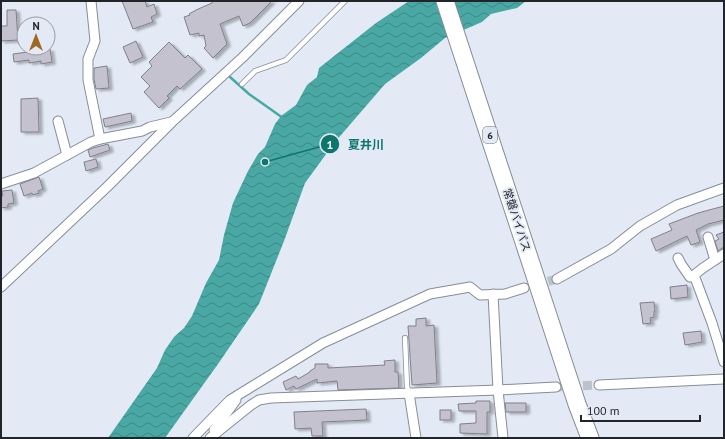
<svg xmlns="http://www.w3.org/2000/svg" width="725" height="439" font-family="'PT Sans','Noto Sans JP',sans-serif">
  <defs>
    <pattern id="water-waves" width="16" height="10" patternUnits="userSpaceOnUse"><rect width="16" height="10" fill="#49a8a3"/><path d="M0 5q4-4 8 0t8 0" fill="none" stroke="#3c8985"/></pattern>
    <filter id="shadow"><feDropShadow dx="3.5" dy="2" stdDeviation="1" flood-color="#0004"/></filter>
  </defs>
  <rect width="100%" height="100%" fill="#e3eaf5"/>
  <polygon fill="url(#water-waves)" points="409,1 526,1 517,8 491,14 482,22 445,38 421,58 385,84 335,142 305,183 284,241 259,304 218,364 165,438 108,438 157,368 165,350 174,337 184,328 192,316 206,283 219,260 224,235 233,203 248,171 258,154 265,147 275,124 281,116 296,105 307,85 317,77 319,68 376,23"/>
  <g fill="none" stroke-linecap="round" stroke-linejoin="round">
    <polyline stroke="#49a8a3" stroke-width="2.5" points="230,77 249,94 283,118"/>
  </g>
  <g fill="#c4c2ce" stroke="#817f8a" filter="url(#shadow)">
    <polygon points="122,1 145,1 147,7 154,4 157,14 151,17 153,22 133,29"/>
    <polygon points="212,1 272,1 250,23 243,26 239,16 220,24 227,44 213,58 204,48 206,46 204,35 199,36 199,33 190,35 184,17 190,15 189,14 196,10 212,3"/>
    <polygon points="7,10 16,10 18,40 1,41 1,26 7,26"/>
    <polygon points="136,41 143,57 130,63 123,47"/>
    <polygon points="169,42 185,58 188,55 202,69 180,89 177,86 167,96 169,98 159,108 144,92 150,86 141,77 152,66 149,62"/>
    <polygon points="50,49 52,62 41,64 41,61 29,63 29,60 14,62 13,54"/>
    <polygon points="107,66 109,88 96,89 94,79 94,68"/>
    <polygon points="38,98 39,132 21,132 21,99"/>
    <polygon points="131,113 132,121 105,127 103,119"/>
    <polygon points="108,144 110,150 90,157 88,150 93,148"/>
    <polygon points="96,159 98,167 86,171 84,162"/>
    <polygon points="39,177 43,189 38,191 39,193 33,195 32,193 24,196 20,184"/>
    <polygon points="12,190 14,203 8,204 8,207 1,208 1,196 3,196 2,191"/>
    <polygon points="724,206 724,220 708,224 696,230 700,242 691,245 687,236 656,251 651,239 672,230 669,224 698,213"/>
    <polygon points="724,232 724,248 722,248 718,251 715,241 719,239 716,235"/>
    <polygon points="687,285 688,297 671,299 670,287"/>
    <polygon points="654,302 655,311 654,311 654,317 650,318 651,323 643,324 640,303"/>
    <polygon points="426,318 426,326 434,325 437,383 412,385 408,326 416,326 416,319"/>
    <polygon points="701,331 702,342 685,345 683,333"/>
    <polygon points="395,360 395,372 398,372 399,388 338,390 337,381 317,383 317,379 296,389 294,386 286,390 283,382 296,376 298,379 310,372 310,371 315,368 315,364 328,364 328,368 385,365 384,361"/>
    <polygon points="476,401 490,401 490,412 487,412 487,434 460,433 460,424 476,423 476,411 459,411 458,404 476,403"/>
    <polygon points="505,403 526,403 526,412 506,412"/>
    <polygon points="366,409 367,420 322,422 323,436 312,436 311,428 295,429 294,412"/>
    <rect x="440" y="410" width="11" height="10"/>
  </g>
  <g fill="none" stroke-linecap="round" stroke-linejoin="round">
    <g stroke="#bcc2cc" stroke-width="9" stroke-dasharray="9 4.5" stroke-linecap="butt">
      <polyline points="535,285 557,279"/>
      <polyline points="556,387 599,385"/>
    </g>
    <g stroke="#868d96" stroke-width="6">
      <g id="lane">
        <polyline points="242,84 255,71 286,60 345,1"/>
        <polyline points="405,338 407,386 409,393"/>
      </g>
    </g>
    <g stroke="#868d96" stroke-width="11">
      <g id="street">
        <polyline points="91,1 95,41 88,59 88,80 100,139"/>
        <polyline points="58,121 67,155"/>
        <polyline points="1,184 34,173 91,142 100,139 142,131 150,127 171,122"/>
        <polyline points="708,237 715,260"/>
        <polyline points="724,254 703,268 694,275 712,323 724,362"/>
        <polyline points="678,258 681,264 690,277"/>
        <polyline points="557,279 611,249 640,226 677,205 724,188"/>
        <polyline points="1,287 107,187 172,122 243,57 299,1"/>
        <polyline points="493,294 498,390 503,438"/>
        <polyline points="599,385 724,379"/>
        <polyline points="409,393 416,438"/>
        <polyline points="214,430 236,400"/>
        <polyline points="193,438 230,400 323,343 430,294 470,287 480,295 505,294 524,288"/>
        <polyline points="210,438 251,405 259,400 271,398 498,390 556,387"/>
      </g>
    </g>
    <g stroke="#868d96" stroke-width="19">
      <polyline id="highway" points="445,1 577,404 590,438"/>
    </g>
    <use href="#lane" stroke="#fff" stroke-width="4.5"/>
    <use href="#street" stroke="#fff" stroke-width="9"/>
    <use href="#highway" stroke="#fff" stroke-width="17"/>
  </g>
  <g text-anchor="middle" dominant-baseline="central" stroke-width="4" stroke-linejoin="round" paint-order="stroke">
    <rect fill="#e3eaf5" stroke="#5b5f66" stroke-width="1" x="483" y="127" width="14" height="16" rx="3"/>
    <g font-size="10" font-weight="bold" fill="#212428">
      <text x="490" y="135">6</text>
    </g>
    <g font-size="11" fill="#212428" stroke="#e3eaf5">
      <text transform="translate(517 220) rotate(72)">常磐バイパス</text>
    </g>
  </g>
  <path fill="none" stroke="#0f766e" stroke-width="1.5" d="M265 162L330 144"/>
  <g fill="#0f766e" stroke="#e3eaf5" stroke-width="1.5">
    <circle cx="265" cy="162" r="4"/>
    <circle cx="330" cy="144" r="10"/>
  </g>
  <g font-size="12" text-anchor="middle" font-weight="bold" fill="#fff">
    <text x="330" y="149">1</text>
  </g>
  <g font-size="12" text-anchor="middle" font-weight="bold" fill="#0f766e" stroke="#e3eaf5" stroke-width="4" stroke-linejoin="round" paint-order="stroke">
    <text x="366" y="149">夏井川</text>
  </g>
  <rect width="725" height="439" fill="none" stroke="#212428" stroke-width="4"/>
  <g transform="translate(36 36)"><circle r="19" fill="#e3eaf5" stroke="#959ba3"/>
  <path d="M0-3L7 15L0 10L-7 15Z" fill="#9e6a21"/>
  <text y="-6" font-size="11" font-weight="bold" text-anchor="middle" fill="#212428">N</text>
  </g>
  <path d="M581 415v6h119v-6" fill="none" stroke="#212428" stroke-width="2"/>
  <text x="587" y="415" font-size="12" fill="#212428" stroke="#e3eaf5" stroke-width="3" paint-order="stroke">100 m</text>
</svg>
